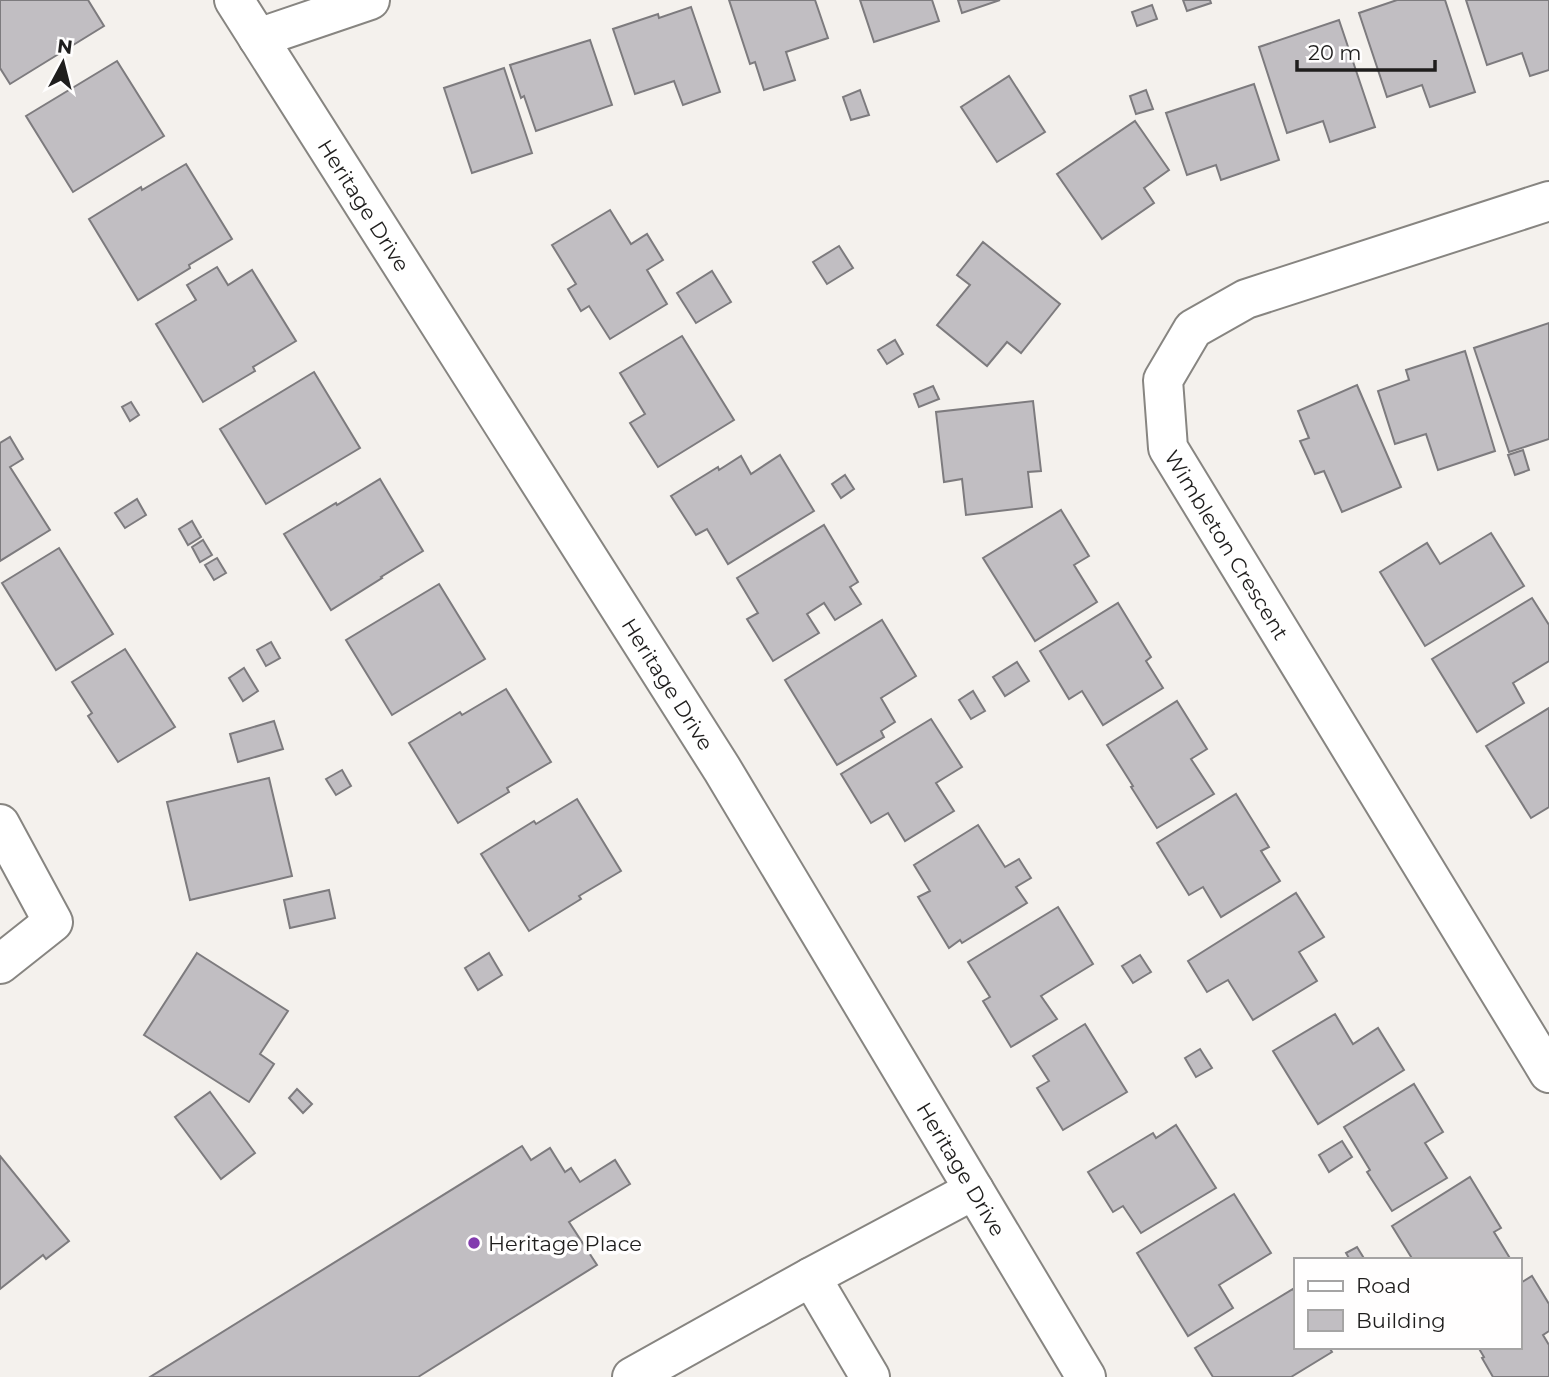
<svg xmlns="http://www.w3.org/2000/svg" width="1549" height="1377" font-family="Montserrat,sans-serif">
  <rect width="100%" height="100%" fill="#f4f1ed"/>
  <g fill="#c1bec2" stroke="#7d7b7e" stroke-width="2">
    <polygon points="0,0 88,0 104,26 10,84 0,68"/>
    <polygon points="729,0 815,0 828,38 786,52 795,80 764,90 755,62 750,64"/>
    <polygon points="860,0 932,0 939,21 874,42"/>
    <polygon points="958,0 1000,0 962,13"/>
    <polygon points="1183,0 1210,0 1211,3 1187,11"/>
    <polygon points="1397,0 1445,0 1475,92 1430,107 1422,85 1387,97 1359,13"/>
    <polygon points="1466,0 1549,0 1549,70 1530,76 1522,53 1487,65"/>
    <polygon points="1152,5 1157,19 1137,26 1132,12"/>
    <polygon points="691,7 720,92 683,105 674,81 635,94 613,29 658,14 659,18"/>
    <polygon points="1339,20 1375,127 1330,142 1323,121 1287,133 1259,47"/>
    <polygon points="590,40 612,105 536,131 524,96 521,98 510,65"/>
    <polygon points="117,61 164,136 73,192 26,116"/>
    <polygon points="504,68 532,153 472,173 444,88"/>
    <polygon points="1009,76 1045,132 997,162 961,107"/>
    <polygon points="1254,84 1279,160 1221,180 1216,165 1187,175 1166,113"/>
    <polygon points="860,90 869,115 851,120 843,97"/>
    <polygon points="1146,90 1153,109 1136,114 1130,96"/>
    <polygon points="1135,121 1169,170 1144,188 1154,203 1102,239 1057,174"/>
    <polygon points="186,164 232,239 189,265 190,268 138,300 89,219 141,187 142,190"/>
    <polygon points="610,210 631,244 647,234 663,260 647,270 667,304 610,339 589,306 581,311 568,289 576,284 552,245"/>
    <polygon points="983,242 1060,304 1021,353 1007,342 987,366 937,325 970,285 957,275"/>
    <polygon points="839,246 853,268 827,284 813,262"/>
    <polygon points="217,267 228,285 252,270 296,341 253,367 255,371 203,402 156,324 196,300 187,285"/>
    <polygon points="712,271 731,302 696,323 677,293"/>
    <polygon points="1549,323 1549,439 1509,452 1474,348"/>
    <polygon points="682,336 734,420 658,467 630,423 645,414 620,373"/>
    <polygon points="895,340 903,354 887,364 878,350"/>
    <polygon points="1465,351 1495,451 1438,470 1426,434 1395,444 1378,391 1409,380 1406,370"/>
    <polygon points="314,372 360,448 266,504 220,429"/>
    <polygon points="1357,385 1401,487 1342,512 1324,471 1315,474 1300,441 1309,438 1298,411"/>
    <polygon points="933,386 939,399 919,407 914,394"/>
    <polygon points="1033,401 1041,471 1028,472 1032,507 966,515 962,479 944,482 936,412"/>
    <polygon points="131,402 139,415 130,421 122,407"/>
    <polygon points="10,437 23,459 10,467 50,530 0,561 0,443"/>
    <polygon points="1523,450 1529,470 1515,475 1508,455"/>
    <polygon points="780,455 814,511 728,564 707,529 696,535 671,496 718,467 719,470 741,456 751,474"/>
    <polygon points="845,475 854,489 841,498 832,484"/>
    <polygon points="380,479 423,551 381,577 382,578 331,610 284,534 336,503 337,505"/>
    <polygon points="137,499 146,515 125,528 115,513"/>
    <polygon points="1061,510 1089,556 1074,565 1097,602 1035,641 983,558"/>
    <polygon points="192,521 201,537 188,545 179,529"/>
    <polygon points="824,525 858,582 850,587 861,604 835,620 824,603 807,614 819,633 773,661 747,619 758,613 737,578"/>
    <polygon points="1491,533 1524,586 1425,646 1380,572 1427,543 1440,564"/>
    <polygon points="203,540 212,555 200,562 192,547"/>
    <polygon points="59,548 113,634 56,670 2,583"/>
    <polygon points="217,558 226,573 214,580 205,565"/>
    <polygon points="439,584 485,659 392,715 346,640"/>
    <polygon points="1532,598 1549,625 1549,661 1513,683 1524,703 1477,732 1432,659"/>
    <polygon points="1118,603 1151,657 1146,661 1163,688 1103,725 1082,691 1069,699 1040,651"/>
    <polygon points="882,620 916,676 881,698 895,722 881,731 884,737 837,765 785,680"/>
    <polygon points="271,642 280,658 266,666 257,650"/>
    <polygon points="125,649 175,727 118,762 88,716 92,713 72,682"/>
    <polygon points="1017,662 1029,681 1005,696 993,677"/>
    <polygon points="244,668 258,691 243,701 229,678"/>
    <polygon points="506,689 551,762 507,788 509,792 458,823 409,743 460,712 462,715"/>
    <polygon points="973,691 985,711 971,719 959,700"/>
    <polygon points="1177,701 1207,749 1191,759 1214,794 1157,828 1131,787 1133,786 1107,745"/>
    <polygon points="1549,708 1549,807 1531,818 1486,746"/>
    <polygon points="931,719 962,767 936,783 954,811 905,841 888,813 871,823 841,774"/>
    <polygon points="274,721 283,749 238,762 230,734"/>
    <polygon points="342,770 351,786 336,795 326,779"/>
    <polygon points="269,778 292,876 190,900 167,802"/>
    <polygon points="1236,794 1269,847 1261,851 1280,881 1221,917 1203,887 1189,895 1157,843"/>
    <polygon points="577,799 621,871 579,896 581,899 529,931 481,854 534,821 536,824"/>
    <polygon points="978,825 1005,867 1019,859 1031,878 1016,887 1027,903 962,943 960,940 949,948 918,897 930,891 914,865"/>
    <polygon points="329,890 335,918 290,928 284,900"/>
    <polygon points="1296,893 1324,937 1299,952 1317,981 1253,1020 1228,980 1207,992 1188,961"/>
    <polygon points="1058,907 1093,964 1041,996 1057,1019 1011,1047 983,1001 990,997 968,962"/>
    <polygon points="197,953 288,1011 260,1054 274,1064 249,1102 144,1035"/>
    <polygon points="489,953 502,975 478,990 465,968"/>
    <polygon points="1140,955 1151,972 1133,983 1122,966"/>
    <polygon points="1335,1014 1353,1044 1378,1028 1404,1070 1318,1124 1273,1051"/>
    <polygon points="1085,1024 1127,1092 1063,1130 1037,1088 1049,1081 1033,1056"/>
    <polygon points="1200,1049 1212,1068 1196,1077 1185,1058"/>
    <polygon points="1414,1084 1443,1132 1425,1143 1447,1178 1392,1211 1367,1172 1370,1170 1344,1127"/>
    <polygon points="297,1089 312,1104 303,1113 289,1098"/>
    <polygon points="210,1092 255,1153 221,1179 175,1117"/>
    <polygon points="1176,1125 1216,1188 1141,1233 1123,1206 1113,1212 1088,1172 1153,1133 1156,1138"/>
    <polygon points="1342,1141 1352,1157 1329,1172 1319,1155"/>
    <polygon points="522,1146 531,1160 550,1148 565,1172 571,1168 580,1182 615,1160 630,1184 569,1222 597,1265 418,1377 150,1377"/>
    <polygon points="0,1156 69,1241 46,1259 43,1255 0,1289"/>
    <polygon points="1470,1177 1501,1228 1494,1232 1511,1260 1413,1260 1392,1226"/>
    <polygon points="1234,1194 1271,1253 1219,1285 1233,1308 1188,1336 1137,1253"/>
    <polygon points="1357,1247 1365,1260 1350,1260 1346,1253"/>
    <polygon points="1532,1276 1549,1304 1549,1331 1543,1335 1549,1345 1549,1377 1493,1377 1482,1358 1484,1357 1478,1347 1519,1347 1519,1284"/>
    <polygon points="1293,1289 1295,1293 1295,1347 1329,1347 1332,1352 1291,1377 1213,1377 1195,1348"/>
  </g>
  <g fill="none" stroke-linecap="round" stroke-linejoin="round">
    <g stroke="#878581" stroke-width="42">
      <g id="minor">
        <path id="s1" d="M234 0 722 769 1086 1377"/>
        <polyline points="258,38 370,0"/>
        <path id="s2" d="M1549 201 1246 299 1193 329 1163 380 1168 448 1549 1073"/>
        <polyline points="0,824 53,922 0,964"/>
        <polyline points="811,1277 870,1377"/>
        <polyline points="632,1377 811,1277 974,1190"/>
      </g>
    </g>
    <use href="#minor" stroke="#fff" stroke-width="38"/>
  </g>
  <circle fill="#823bae" stroke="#fffefe" stroke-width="2.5" cx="474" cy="1243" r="7"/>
  <g text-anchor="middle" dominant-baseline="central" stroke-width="7" stroke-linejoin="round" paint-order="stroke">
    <g font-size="21" fill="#1f1e1d" stroke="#fffefe">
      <text stroke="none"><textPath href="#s1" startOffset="243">Heritage Drive</textPath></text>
      <text stroke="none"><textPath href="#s2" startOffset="620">Wimbleton Crescent</textPath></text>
      <text stroke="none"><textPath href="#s1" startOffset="810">Heritage Drive</textPath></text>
      <text stroke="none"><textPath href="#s1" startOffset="1377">Heritage Drive</textPath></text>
    </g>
    <g font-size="21" fill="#1f1e1d" stroke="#fffefe" text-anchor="start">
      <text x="488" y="1243">Heritage Place</text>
    </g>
  </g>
  <rect x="1294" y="1258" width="228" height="91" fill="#fffefe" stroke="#a5a4a4" stroke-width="2"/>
  <rect x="1308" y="1281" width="35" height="10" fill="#ffffff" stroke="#a5a4a4" stroke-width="2"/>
  <text x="1356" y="1293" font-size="21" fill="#1f1e1d">Road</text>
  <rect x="1308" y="1310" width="35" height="21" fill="#c1bec2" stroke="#a5a4a4" stroke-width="2"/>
  <text x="1356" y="1328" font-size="21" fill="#1f1e1d">Building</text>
  <g transform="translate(63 63) rotate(7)" stroke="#fffefe" stroke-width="5" paint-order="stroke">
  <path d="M0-5L12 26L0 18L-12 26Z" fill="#1f1e1d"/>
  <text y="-10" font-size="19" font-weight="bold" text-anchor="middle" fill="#1f1e1d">N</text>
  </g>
  <path d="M1297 60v10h138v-10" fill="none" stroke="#1f1e1d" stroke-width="3.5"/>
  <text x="1308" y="60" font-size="21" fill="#1f1e1d" stroke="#fffefe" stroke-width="5" paint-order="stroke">20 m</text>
</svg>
